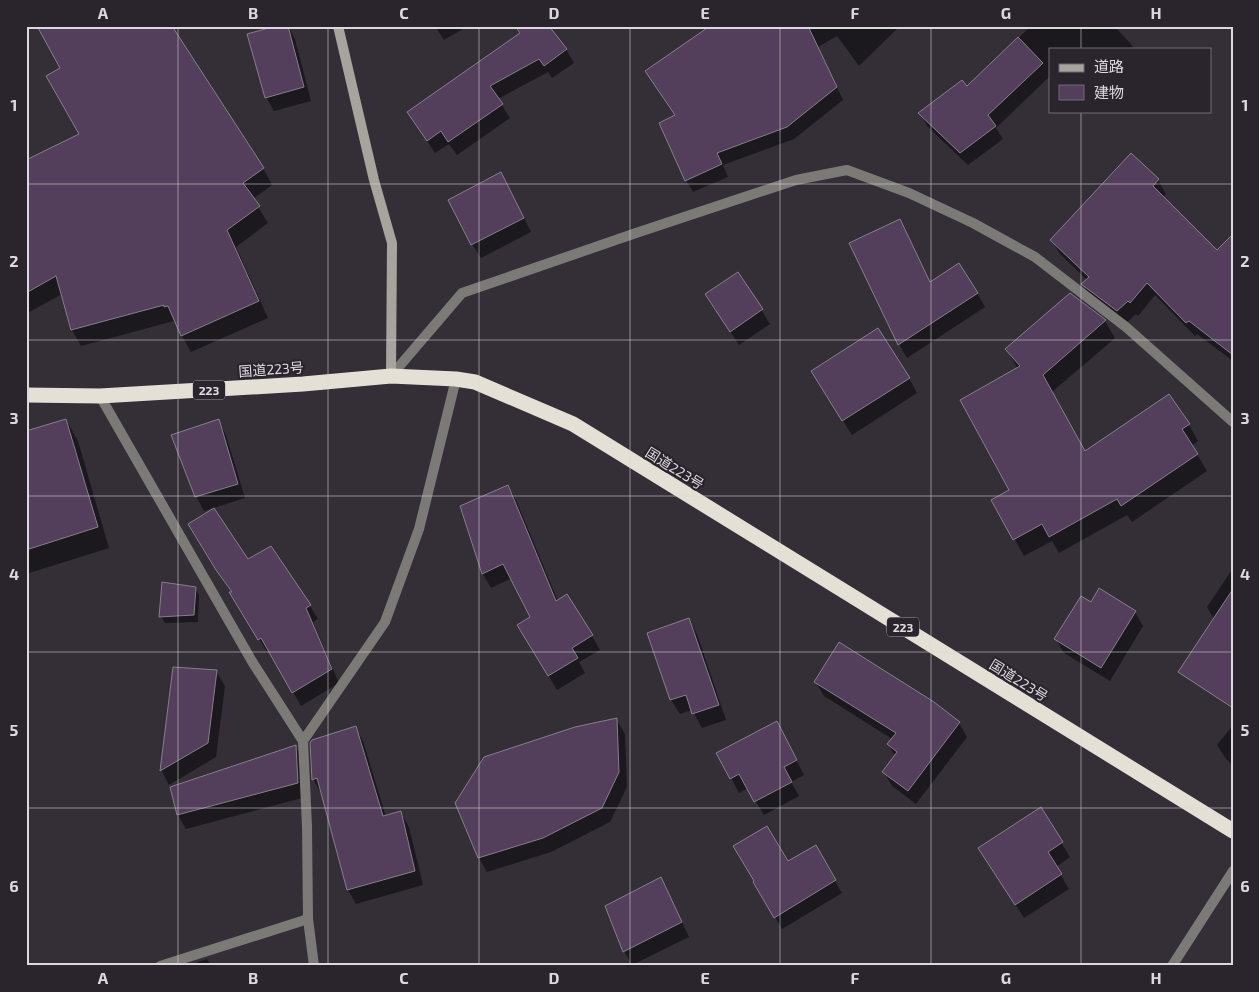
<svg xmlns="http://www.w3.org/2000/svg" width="1259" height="992" font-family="'Exo 2','Noto Sans JP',sans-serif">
  <rect width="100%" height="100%" fill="#342f37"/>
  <g fill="#0007">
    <polygon points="288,26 295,39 311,101 274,111 266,97"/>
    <polygon points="435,26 468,26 444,40"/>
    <polygon points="515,26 548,26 566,49 574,63 552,78 548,72 498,99 510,118 457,155 449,144 435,153 409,113 520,34"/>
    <polygon points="706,26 900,26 859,66 837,36 818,47 843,100 794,139 723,165 728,177 693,192 686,180 676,116 708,29"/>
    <polygon points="1031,26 1114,26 1130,43 1134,49 1050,49 1050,76 996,128 1003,139 968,165 927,126 920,113 967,88"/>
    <polygon points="1131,155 1158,180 1166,194 1162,198 1217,252 1233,256 1233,361 1197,334 1195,336 1155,295 1138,316 1136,314 1125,324 1090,297 1083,284 1087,280 1060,254 1052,241"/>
    <polygon points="263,168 272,185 253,199 268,223 236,247 268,318 191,352 182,336 176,322 175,323 174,321 81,346 72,330 62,294 26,314 26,228"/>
    <polygon points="509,188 531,232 481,258 472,244"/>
    <polygon points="899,220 907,234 931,283 977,293 985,307 907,358 899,344"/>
    <polygon points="738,273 770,324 739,345 715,309"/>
    <polygon points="1070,295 1105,321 1115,338 1052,392 1085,452 1169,396 1189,425 1198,441 1192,446 1207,471 1132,522 1127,515 1059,553 1052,541 1024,556 993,501 1011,490 1018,369 1007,350"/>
    <polygon points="909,378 917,393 852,435 821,386"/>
    <polygon points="66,420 78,441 109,548 26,574 26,432"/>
    <polygon points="218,420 226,435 245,498 204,511 196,496"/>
    <polygon points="508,486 516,500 558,601 592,636 600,650 579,662 585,673 557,690 527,639 531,617 512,578 491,588 483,574"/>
    <polygon points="190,525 247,560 270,548 310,606 318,619 313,622 339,683 301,706 269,650 267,652 232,594 233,594 225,583"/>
    <polygon points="1233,568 1233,633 1215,621 1207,607"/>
    <polygon points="195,588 199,595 198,622 165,623 161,616"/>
    <polygon points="1135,612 1143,626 1110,681 1064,653 1056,639"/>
    <polygon points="689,620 697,634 726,720 702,728 692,710 680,714 671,700 649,634"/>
    <polygon points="175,668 216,671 225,686 216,757 169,785 162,771"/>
    <polygon points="816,682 959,723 967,737 916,804 892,786 884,772 895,756 888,744 892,739 824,696"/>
    <polygon points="617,720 625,734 627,787 610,822 551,852 487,872 479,858"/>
    <polygon points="1233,725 1233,765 1226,759 1217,745"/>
    <polygon points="355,727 363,741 386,817 401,813 409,827 423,885 356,904 348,890 322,793 321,793 313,779"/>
    <polygon points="784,737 804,775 791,782 799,796 764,815 748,788 739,793 731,778"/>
    <polygon points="296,747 304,761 306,797 186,829 178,815 171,788"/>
    <polygon points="1041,809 1070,857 1056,867 1069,889 1024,918 988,862"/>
    <polygon points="815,847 842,893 782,929 755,883"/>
    <polygon points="660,878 668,893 689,937 632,965 624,951"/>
    <polygon points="207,959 211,966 188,966"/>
  </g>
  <g fill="#533f5c" stroke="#857f88">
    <polygon points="37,26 172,26 264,168 243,183 260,206 227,230 259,301 181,336 168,306 164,307 164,305 71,330 56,276 26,293 26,160 79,134 46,76 60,68"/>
    <polygon points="276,26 288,26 304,87 265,98 247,34"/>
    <polygon points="515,26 549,26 567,49 544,66 539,59 490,86 503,104 448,142 441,131 427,141 407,112 520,33"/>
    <polygon points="710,26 808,26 837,87 787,127 717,153 722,164 685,181 659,123 675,115 645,71"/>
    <polygon points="1018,37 1043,63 988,115 996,126 960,153 918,113 962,80 967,86"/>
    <polygon points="1131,153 1159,179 1153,186 1217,250 1233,234 1233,355 1189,321 1186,323 1147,283 1130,303 1128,301 1117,311 1081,284 1089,277 1050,240"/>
    <polygon points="501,172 524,218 471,245 448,200"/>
    <polygon points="900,219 930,282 959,263 978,293 898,345 849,243"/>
    <polygon points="738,272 763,309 730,332 705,294"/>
    <polygon points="1070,293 1106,320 1043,375 1085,451 1169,394 1190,424 1182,429 1198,454 1121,506 1117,499 1049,537 1042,524 1013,540 991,500 1009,490 960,400 1020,366 1005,349"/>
    <polygon points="878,328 910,378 842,421 811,371"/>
    <polygon points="66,419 98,527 26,550 26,431"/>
    <polygon points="219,419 238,484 195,497 171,435"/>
    <polygon points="508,485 556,601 567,594 593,635 572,648 578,658 548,676 517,625 530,617 503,564 482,574 460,506"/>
    <polygon points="214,508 248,559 271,546 311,605 306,608 332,669 292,693 261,638 258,640 229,592 232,592 216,570 188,524"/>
    <polygon points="162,582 196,587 194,615 159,617"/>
    <polygon points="1099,588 1136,611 1101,668 1054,639 1081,596 1091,602"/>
    <polygon points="1233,589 1233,708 1178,672"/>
    <polygon points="689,618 719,705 692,714 686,695 670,700 647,633"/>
    <polygon points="839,642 934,702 960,722 908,791 882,772 897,752 887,744 896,733 814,682"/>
    <polygon points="173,667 217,670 208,743 160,771"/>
    <polygon points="617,718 619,772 602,808 543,838 478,858 455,803 484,757 575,727"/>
    <polygon points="777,721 797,760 784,767 792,782 754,802 739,774 730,779 716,753"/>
    <polygon points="356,726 383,816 401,811 415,871 347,890 317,778 312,780 310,743 312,740"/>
    <polygon points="296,745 298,783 177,815 170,787"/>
    <polygon points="1041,807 1063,842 1048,852 1062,874 1015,905 978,848"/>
    <polygon points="767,826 788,861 816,845 836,880 774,918 753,882 754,881 733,846"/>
    <polygon points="661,877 682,922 623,952 605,906"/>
  </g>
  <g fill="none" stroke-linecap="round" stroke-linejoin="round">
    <g stroke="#7c7a76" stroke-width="10">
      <polyline points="391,376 462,293 636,233 796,180 847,170 909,193 973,223 1035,257 1126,327 1233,422"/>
      <polyline points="100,396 253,663 303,741 307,826 308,919 314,966"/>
      <polyline points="303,741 385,622 419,529 456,379"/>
      <polyline points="160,966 308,919"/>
      <polyline points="1172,966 1233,871"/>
    </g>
    <polyline stroke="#a7a39d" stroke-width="10" points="338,26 374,180 392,243 391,376"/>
    <polyline stroke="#e5e0d6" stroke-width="15" points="26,395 100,396 303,384 391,376 456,379 475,382 573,424 1233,831"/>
  </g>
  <path fill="none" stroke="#dcd9dd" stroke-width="1" stroke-opacity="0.55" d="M178 26V966M328 26V966M479 26V966M630 26V966M780 26V966M931 26V966M1081 26V49M1081 111V966M26 184H1233M26 340H1233M26 496H1233M26 652H1233M26 808H1233"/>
  <g text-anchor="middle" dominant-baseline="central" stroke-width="4.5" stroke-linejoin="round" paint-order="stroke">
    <g fill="#2a252d" stroke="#a7a3a8" stroke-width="1">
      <rect x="193" y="380.5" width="32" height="19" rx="4"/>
      <rect x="887" y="617.5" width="32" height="19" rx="4"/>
    </g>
    <g font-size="12" font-weight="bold" fill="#dcd9dd">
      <text x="209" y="390">223</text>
      <text x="903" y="627">223</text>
    </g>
    <g font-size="14" fill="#dcd9dd" stroke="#2a252d">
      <text transform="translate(271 369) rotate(-4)">国道223号</text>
      <text transform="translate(675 468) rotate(32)">国道223号</text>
      <text transform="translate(1019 680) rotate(32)">国道223号</text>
    </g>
  </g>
  <rect width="1259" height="992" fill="none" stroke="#2a252d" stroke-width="55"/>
  <rect x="1049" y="48" width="162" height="65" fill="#2a252d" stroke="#716d73"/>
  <rect x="1059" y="64" width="25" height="8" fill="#a7a39d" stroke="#716d73"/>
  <text x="1094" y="72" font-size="15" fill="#dcd9dd">道路</text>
  <rect x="1059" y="85" width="25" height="15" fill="#533f5c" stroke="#716d73"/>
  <text x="1094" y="98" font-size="15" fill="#dcd9dd">建物</text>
  <rect x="28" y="28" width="1204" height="936" fill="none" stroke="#dcd9dd" stroke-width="2"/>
  <g font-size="16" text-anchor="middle" font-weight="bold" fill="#dcd9dd">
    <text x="103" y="19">A</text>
    <text x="253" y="19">B</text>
    <text x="404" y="19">C</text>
    <text x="554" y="19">D</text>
    <text x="705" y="19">E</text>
    <text x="855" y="19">F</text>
    <text x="1006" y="19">G</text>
    <text x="1156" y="19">H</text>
    <text x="14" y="111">1</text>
    <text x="1245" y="111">1</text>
    <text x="14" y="267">2</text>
    <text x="1245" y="267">2</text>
    <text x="14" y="424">3</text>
    <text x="1245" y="424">3</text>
    <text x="14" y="580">4</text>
    <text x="1245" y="580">4</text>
    <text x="14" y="736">5</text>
    <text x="1245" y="736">5</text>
    <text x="14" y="892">6</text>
    <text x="1245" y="892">6</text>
    <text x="103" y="984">A</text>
    <text x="253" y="984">B</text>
    <text x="404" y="984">C</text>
    <text x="554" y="984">D</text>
    <text x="705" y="984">E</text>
    <text x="855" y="984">F</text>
    <text x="1006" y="984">G</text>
    <text x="1156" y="984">H</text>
  </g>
</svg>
